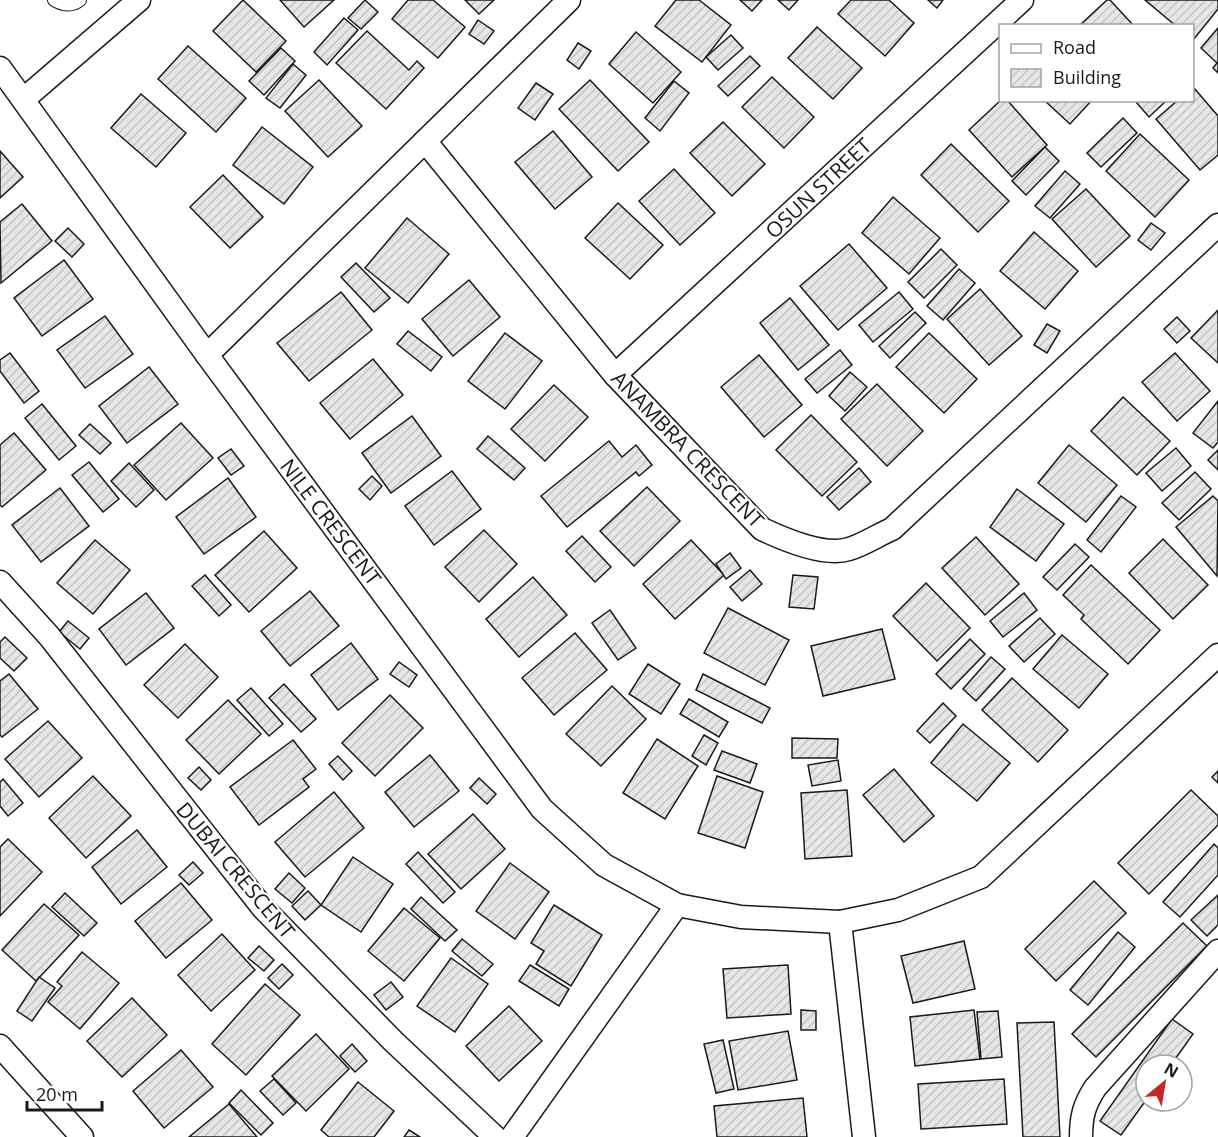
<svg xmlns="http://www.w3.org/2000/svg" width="1218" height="1137" font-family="'Open Sans',sans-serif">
  <defs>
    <pattern id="building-hatch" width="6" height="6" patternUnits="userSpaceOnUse" patternTransform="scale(1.5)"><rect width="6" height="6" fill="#e6e6e6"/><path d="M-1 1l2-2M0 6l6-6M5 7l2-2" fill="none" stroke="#c5c5c5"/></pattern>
  </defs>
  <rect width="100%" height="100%" fill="#fff"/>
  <g fill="url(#building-hatch)" stroke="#1a1a1a" stroke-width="1.5">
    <polygon points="243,0 286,41 256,72 213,31"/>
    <polygon points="280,0 334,0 304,27"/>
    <polygon points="365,0 378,12 361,29 348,18"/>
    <polygon points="408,0 433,0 465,27 438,58 392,19"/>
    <polygon points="465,0 494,0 479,14"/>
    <polygon points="676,0 699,0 731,25 702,62 655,26"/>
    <polygon points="740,0 762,0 752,11"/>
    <polygon points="778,0 798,0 789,10"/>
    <polygon points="851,0 889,0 914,23 885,56 838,14"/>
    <polygon points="928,0 943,0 937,8"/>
    <polygon points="1107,0 1110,0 1134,26 1079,26"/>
    <polygon points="1145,0 1218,0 1218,9 1193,40 1192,26 1176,26"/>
    <polygon points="344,18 358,30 327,65 314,52"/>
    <polygon points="478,20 494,31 484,44 469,34"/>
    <polygon points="817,27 862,68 833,99 788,58"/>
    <polygon points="1218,28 1218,73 1213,68 1217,63 1201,48"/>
    <polygon points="367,31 409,70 417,61 424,68 386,109 336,63"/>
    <polygon points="636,32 681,72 653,103 609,64"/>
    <polygon points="731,35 743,48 718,70 706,57"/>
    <polygon points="578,43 591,51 579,69 567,60"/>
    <polygon points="188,46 246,98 216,132 158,79"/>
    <polygon points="281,48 295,61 264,95 249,81"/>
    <polygon points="750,56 760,66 728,96 718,86"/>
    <polygon points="293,64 306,75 280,108 266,98"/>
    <polygon points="772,77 814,117 784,148 742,107"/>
    <polygon points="319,80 362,126 328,157 285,111"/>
    <polygon points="590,80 649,142 618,171 559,109"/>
    <polygon points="674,81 689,93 660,131 645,118"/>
    <polygon points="536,83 553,94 535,120 518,108"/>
    <polygon points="1194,88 1218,116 1218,155 1200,170 1156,119 1178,100 1192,100"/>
    <polygon points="141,94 186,133 156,167 111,128"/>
    <polygon points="1001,100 1007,100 1047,145 1012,177 969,130"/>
    <polygon points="1044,100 1092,100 1070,124"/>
    <polygon points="1138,100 1167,100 1149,117 1136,102"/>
    <polygon points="1123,118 1137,133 1101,167 1087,153"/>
    <polygon points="723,122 765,164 732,196 690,153"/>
    <polygon points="262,127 313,167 284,204 233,165"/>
    <polygon points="553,131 592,177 555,209 515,162"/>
    <polygon points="1140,134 1189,180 1155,217 1106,171"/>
    <polygon points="951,144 1009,201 978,232 921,175"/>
    <polygon points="1045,147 1059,161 1026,195 1012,181"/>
    <polygon points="0,151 23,177 0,198"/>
    <polygon points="674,169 715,213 680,245 639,201"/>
    <polygon points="1065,171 1080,184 1050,218 1035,206"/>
    <polygon points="223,175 263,217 230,248 190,207"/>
    <polygon points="1086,189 1130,236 1096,267 1052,219"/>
    <polygon points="893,197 940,238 909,274 862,233"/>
    <polygon points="618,203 663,245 630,279 585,238"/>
    <polygon points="22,204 52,241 1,283 0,222"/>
    <polygon points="407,218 449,254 408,303 365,268"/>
    <polygon points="1151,223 1165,233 1151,250 1138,240"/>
    <polygon points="68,228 84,244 72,257 55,241"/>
    <polygon points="1034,232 1078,271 1045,309 1000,271"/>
    <polygon points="849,244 887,288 838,330 800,286"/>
    <polygon points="941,249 957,265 924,298 908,282"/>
    <polygon points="64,260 93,299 42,336 14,298"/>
    <polygon points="356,263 390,298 374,312 341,277"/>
    <polygon points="959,269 975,283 943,320 927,306"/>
    <polygon points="469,280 500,317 453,356 422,319"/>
    <polygon points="980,289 1022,336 989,365 947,319"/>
    <polygon points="341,292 372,330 309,381 277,343"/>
    <polygon points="899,292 913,309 873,342 859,325"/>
    <polygon points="790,298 829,345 798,370 760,323"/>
    <polygon points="1218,310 1218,363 1191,338"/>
    <polygon points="915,312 926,323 890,358 879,346"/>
    <polygon points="105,316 133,354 85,388 57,350"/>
    <polygon points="1177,317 1190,331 1177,343 1164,329"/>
    <polygon points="1047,324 1060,331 1047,353 1034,345"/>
    <polygon points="408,331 442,357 431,371 397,344"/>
    <polygon points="505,333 542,361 505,409 468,381"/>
    <polygon points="929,333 977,379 944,413 896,367"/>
    <polygon points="840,350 852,365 817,393 805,379"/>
    <polygon points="10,353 39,391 24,403 0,371 0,360"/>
    <polygon points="1175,353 1210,391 1177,421 1142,382"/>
    <polygon points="759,355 802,405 764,437 721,387"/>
    <polygon points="373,359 403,395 350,439 320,403"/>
    <polygon points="149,367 178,404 127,443 99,406"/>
    <polygon points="850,372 867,387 845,411 829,396"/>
    <polygon points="877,384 923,431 887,466 841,419"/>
    <polygon points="554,385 588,417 545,461 511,429"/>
    <polygon points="1123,397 1170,441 1137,475 1091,431"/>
    <polygon points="1218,401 1218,442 1213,448 1193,433"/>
    <polygon points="42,404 76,446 59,460 25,418"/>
    <polygon points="811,415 857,462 822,496 776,450"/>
    <polygon points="412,416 441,456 391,493 362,453"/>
    <polygon points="181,423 213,458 166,500 134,465"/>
    <polygon points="90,424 111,443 100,454 79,435"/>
    <polygon points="14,433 46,470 2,507 0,505 0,445"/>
    <polygon points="488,436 525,468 514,480 477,449"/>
    <polygon points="609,441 622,457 636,445 652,465 639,476 636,472 567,527 541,496"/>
    <polygon points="1069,445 1117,485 1086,522 1038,483"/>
    <polygon points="1176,448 1191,466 1162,491 1146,473"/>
    <polygon points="231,449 244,466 231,475 218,458"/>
    <polygon points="1218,450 1218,470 1208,460"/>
    <polygon points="89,462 119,499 103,512 72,475"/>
    <polygon points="129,463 154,490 136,507 111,481"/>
    <polygon points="859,468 871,482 839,510 827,497"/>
    <polygon points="452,471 481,509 434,545 405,506"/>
    <polygon points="1195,472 1211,489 1179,520 1162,503"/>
    <polygon points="372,476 382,486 370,500 359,489"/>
    <polygon points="228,478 256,517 204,554 176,517"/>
    <polygon points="647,487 680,521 634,566 600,531"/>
    <polygon points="60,488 89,526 41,562 12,525"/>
    <polygon points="1017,489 1064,524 1036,561 990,527"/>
    <polygon points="1121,496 1136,507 1101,552 1087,540"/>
    <polygon points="1213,496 1218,501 1217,576 1176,527"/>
    <polygon points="484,530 517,564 479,602 445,567"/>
    <polygon points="264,531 297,568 249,612 215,575"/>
    <polygon points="582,536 611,567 595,582 566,551"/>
    <polygon points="976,537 1019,584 985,615 942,568"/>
    <polygon points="1163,539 1208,585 1173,619 1129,573"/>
    <polygon points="95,540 130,570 93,614 57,583"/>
    <polygon points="691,540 724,575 675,619 643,584"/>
    <polygon points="1075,544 1089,557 1057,590 1043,577"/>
    <polygon points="730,553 741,568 726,579 716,564"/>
    <polygon points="1091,565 1160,630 1128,664 1081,619 1084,615 1063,595"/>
    <polygon points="750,570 762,584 742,601 730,587"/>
    <polygon points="205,575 231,605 219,616 192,586"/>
    <polygon points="793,575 818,577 814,609 789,607"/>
    <polygon points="533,577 567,615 519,657 486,619"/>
    <polygon points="926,583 970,628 937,661 893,616"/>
    <polygon points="310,591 339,626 290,666 261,631"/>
    <polygon points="146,593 174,628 126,665 99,629"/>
    <polygon points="1024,593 1037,610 1003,637 990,621"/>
    <polygon points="728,608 789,640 765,685 704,653"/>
    <polygon points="610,610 636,648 618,660 592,623"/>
    <polygon points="1040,618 1055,634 1024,662 1009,646"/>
    <polygon points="68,621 89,638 80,649 59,632"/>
    <polygon points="882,629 895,679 823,696 811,646"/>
    <polygon points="575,633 607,670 554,715 522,678"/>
    <polygon points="1062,635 1108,674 1079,708 1033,669"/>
    <polygon points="5,637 27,658 14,671 0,658 0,642"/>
    <polygon points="970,639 985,654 951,689 936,674"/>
    <polygon points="351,643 378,679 338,710 311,675"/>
    <polygon points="185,644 218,677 178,718 144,685"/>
    <polygon points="991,657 1005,669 976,701 963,689"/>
    <polygon points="399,662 417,675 409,687 390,674"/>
    <polygon points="648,664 680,684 661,714 629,694"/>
    <polygon points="9,674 38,709 2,737 0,735 0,681"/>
    <polygon points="703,674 770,708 762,723 696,690"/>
    <polygon points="1012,678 1068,730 1038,762 982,710"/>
    <polygon points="284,684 316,719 301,732 269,698"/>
    <polygon points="612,686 646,719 601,766 566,734"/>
    <polygon points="251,688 283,724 269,736 237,700"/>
    <polygon points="390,695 423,728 375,776 342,743"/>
    <polygon points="689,699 728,722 719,737 680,714"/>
    <polygon points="228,700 261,734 219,774 186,740"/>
    <polygon points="943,703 956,716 930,743 917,731"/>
    <polygon points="48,721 82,758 39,797 5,759"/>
    <polygon points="963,724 1010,763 977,801 931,763"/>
    <polygon points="704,735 718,743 706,765 692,756"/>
    <polygon points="792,738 838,739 837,758 792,758"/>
    <polygon points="657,739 698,766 665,819 623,793"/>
    <polygon points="293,740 316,769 303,779 309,787 259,825 230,787"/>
    <polygon points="722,751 757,764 750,783 714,770"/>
    <polygon points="430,755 459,791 414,827 385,792"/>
    <polygon points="338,756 352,771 343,780 329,764"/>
    <polygon points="838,760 841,781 812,786 808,765"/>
    <polygon points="199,767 211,780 201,790 188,778"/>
    <polygon points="894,769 934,816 904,842 863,795"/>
    <polygon points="1218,771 1218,783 1212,777"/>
    <polygon points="93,776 131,816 86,858 49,818"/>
    <polygon points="717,776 763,792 745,848 698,833"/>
    <polygon points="479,778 496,794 487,804 470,788"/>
    <polygon points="3,779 23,803 8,816 0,806 0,782"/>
    <polygon points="847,790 852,856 805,859 801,793"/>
    <polygon points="1191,790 1218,816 1218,825 1149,894 1118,863"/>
    <polygon points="334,792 364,828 305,877 275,842"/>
    <polygon points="473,814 505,849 461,889 428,854"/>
    <polygon points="137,830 167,867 121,904 92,867"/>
    <polygon points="8,839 42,872 0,916 0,847"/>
    <polygon points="1214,844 1218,848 1218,875 1180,917 1163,902"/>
    <polygon points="418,852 455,892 443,903 406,864"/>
    <polygon points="353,857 393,884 361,932 321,905"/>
    <polygon points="193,862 203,873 189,885 179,875"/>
    <polygon points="510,863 549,892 515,939 476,911"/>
    <polygon points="289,873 305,888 292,903 275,889"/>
    <polygon points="1094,881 1126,913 1056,981 1025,949"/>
    <polygon points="181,883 212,920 166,958 135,921"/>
    <polygon points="308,891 321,905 305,920 292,906"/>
    <polygon points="65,893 97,923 84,936 52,907"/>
    <polygon points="1218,895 1218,925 1207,936 1191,920"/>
    <polygon points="421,897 457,930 445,941 411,909"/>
    <polygon points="44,904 79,935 36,981 2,950"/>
    <polygon points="554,905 602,935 571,986 536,964 544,951 531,943"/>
    <polygon points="404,908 440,938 404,981 368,951"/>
    <polygon points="1183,923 1207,946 1096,1057 1072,1034"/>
    <polygon points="1118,932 1135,947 1088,1005 1070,990"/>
    <polygon points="222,934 255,970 211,1011 178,975"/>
    <polygon points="462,939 493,964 482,976 452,951"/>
    <polygon points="964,941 975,989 913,1003 901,956"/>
    <polygon points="259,946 274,960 264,971 248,958"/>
    <polygon points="82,952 119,983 80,1029 48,1002 62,986 57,982"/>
    <polygon points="451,958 488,984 455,1032 417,1006"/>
    <polygon points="282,964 293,975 279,989 268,978"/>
    <polygon points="530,965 569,989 559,1006 519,981"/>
    <polygon points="788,965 791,1014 727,1018 723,969"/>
    <polygon points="39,977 55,988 32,1021 17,1011"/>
    <polygon points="391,982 403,997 386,1010 374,995"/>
    <polygon points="265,984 300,1015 246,1075 212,1044"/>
    <polygon points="132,998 167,1035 122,1077 87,1041"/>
    <polygon points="509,1006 542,1041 499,1081 466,1046"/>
    <polygon points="801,1010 816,1011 816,1030 801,1030"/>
    <polygon points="974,1010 980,1059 915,1066 910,1017"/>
    <polygon points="998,1011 1002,1057 981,1059 977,1012"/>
    <polygon points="1172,1019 1193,1034 1171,1065 1146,1065 1146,1100 1121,1135 1100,1121"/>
    <polygon points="1054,1022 1060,1137 1023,1137 1017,1023"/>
    <polygon points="788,1031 797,1080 738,1090 729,1041"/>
    <polygon points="316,1034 349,1069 306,1111 272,1076"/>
    <polygon points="723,1040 734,1089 716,1093 704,1044"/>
    <polygon points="352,1044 367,1061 355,1072 340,1056"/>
    <polygon points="181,1050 213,1087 164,1128 133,1091"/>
    <polygon points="274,1079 296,1103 283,1115 260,1091"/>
    <polygon points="1004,1079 1007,1124 921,1129 918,1084"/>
    <polygon points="358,1082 394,1111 374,1137 329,1137 321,1130"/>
    <polygon points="241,1090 273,1123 261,1135 229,1103"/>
    <polygon points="803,1098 807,1137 717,1137 714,1106"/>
    <polygon points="229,1104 257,1137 189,1137"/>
    <polygon points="409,1130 420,1137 404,1137"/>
  </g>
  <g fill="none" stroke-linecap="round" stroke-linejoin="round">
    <g stroke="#1a1a1a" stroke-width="14">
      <path id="service" d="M54 0C62 5 72 7 80 0"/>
    </g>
    <g stroke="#1a1a1a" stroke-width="25">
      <g id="minor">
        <polyline points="0,68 207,355 542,809 604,865 677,905 741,917 840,922 898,910 981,877 1218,655"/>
        <polyline points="24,99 139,0"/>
        <path d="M425 141 615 375 762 529C783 539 825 557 849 549 863 545 878 535 892 529L1218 225"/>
        <polyline points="207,355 569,0"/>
        <polyline points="615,375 1022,0"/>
        <polyline points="0,582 49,636 263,908 393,1041 495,1137"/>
        <polyline points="840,922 864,1137"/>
        <polyline points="0,1046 82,1137"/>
        <polyline points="512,1137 677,905"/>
        <path d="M1081 1137C1081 1117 1084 1105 1095 1088L1218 951"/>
      </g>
    </g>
    <use href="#service" stroke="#fff" stroke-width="12"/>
    <use href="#minor" stroke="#fff" stroke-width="22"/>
  </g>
  <g text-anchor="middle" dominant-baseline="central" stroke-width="4.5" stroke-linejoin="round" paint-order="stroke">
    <g font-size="21" fill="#1a1a1a" stroke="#fff">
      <text transform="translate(818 188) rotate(-43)">OSUN STREET</text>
      <text transform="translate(688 449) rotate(46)">ANAMBRA CRESCENT</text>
      <text transform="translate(331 522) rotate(53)">NILE CRESCENT</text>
      <text transform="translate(236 870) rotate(50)">DUBAI CRESCENT</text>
    </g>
  </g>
  <rect x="999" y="24" width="195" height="78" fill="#ffffff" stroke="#a3a3a3" stroke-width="1.5"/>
  <rect x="1011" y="44" width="30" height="9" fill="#ffffff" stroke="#a3a3a3" stroke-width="1.5"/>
  <text x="1053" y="54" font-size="18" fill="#1a1a1a">Road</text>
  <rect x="1011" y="69" width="30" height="18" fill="url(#building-hatch)" stroke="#a3a3a3" stroke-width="1.5"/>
  <text x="1053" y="84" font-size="18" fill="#1a1a1a">Building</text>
  <g transform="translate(1164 1083) rotate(30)"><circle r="28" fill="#ffffff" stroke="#a3a3a3" stroke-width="1.5"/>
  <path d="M0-4.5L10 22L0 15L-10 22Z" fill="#c62828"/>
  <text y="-9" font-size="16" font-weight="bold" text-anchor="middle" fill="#1a1a1a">N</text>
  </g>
  <path d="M27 1101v9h75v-9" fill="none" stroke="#1a1a1a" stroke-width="3"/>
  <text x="36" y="1101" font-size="18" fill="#1a1a1a" stroke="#ffffff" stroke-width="4.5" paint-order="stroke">20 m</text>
</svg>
